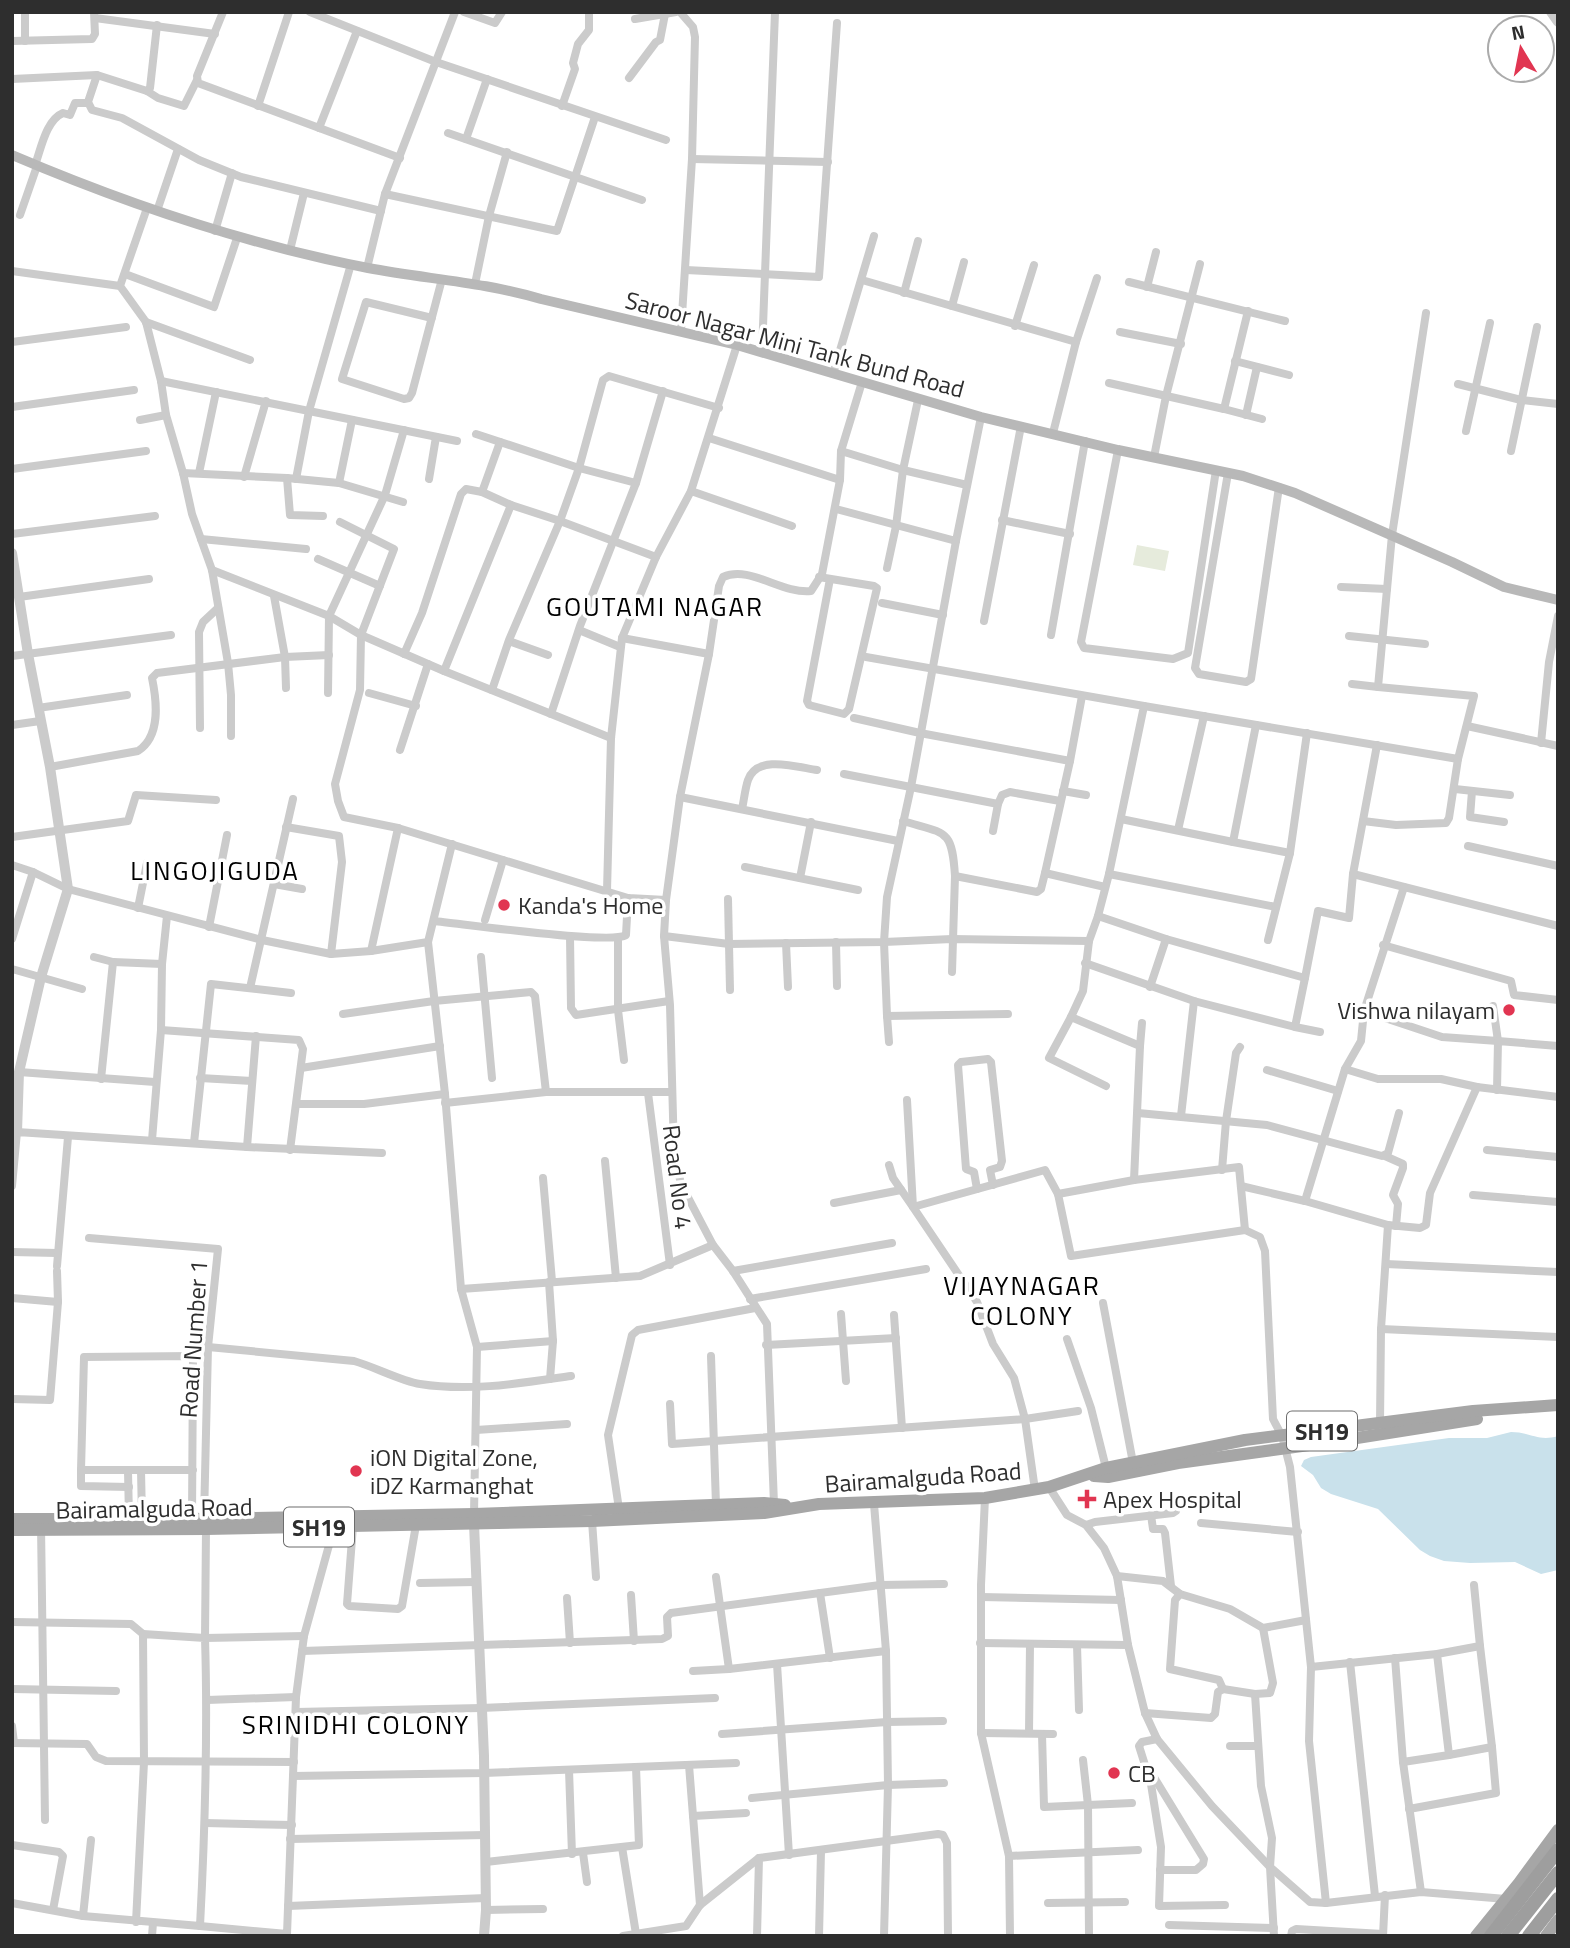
<svg xmlns="http://www.w3.org/2000/svg" width="1570" height="1948" font-family="'Titillium Web',sans-serif">
  <rect width="100%" height="100%" fill="#fff"/>
  <polygon fill="#e6ebdc" points="1137,545 1169,551 1165,571 1133,565"/>
  <path fill="#c9e1eb" d="M1511 1432C1530 1432 1538 1442 1558 1436V1570L1541 1574 1515 1562 1470 1563 1444 1561 1430 1556 1420 1550 1378 1509 1331 1494 1321 1488 1313 1475 1301 1466 1304 1460 1311 1457 1449 1438H1487Z"/>
  <g fill="none" stroke-linecap="round" stroke-linejoin="round">
    <g stroke="#cbcbcb" stroke-width="8">
      <polyline points="25,12 25,41"/>
      <polyline points="223,12 197,76 198,83 400,158"/>
      <polyline points="310,12 436,62 666,140"/>
      <polyline points="464,12 495,23 502,12"/>
      <polyline points="680,12 693,27 695,37 692,159 681,331"/>
      <polyline points="95,18 215,34"/>
      <polyline points="635,19 676,12"/>
      <polyline points="12,41 92,39 95,34 94,12"/>
      <polyline points="97,75 88,102 92,110 122,118 199,160 241,177 381,211"/>
      <polyline points="629,78 656,42 660,40 665,14"/>
      <polyline points="12,79 97,75 147,91 150,88 157,25"/>
      <polyline points="147,91 158,98 184,106 197,80"/>
      <polyline points="258,106 289,12"/>
      <polyline points="562,106 575,69 573,63 578,44 589,30 589,12"/>
      <polyline points="319,128 357,31"/>
      <polyline points="448,133 642,200"/>
      <polyline points="466,139 487,79"/>
      <polyline points="692,159 828,162"/>
      <path d="M35 165C41 149 46 120 63 113L70 115 75 103H88"/>
      <polyline points="385,194 557,231 595,117"/>
      <polyline points="147,208 120,286 146,322 161,381 166,415 183,473 192,514 212,570 228,663 231,695 231,736"/>
      <polyline points="157,211 178,149"/>
      <polyline points="20,215 37,166"/>
      <polyline points="215,231 232,173"/>
      <polyline points="290,250 304,193"/>
      <polyline points="367,268 385,194 455,12"/>
      <polyline points="686,270 819,277 837,23"/>
      <polyline points="12,271 120,286"/>
      <polyline points="125,274 214,307 237,238"/>
      <polyline points="862,280 1076,342"/>
      <polyline points="1129,282 1285,321"/>
      <polyline points="475,284 489,216 507,152"/>
      <polyline points="1147,287 1156,252"/>
      <polyline points="904,293 918,241"/>
      <polyline points="952,306 964,262"/>
      <path d="M432 318 366 302 342 379 404 399 409 398 412 393C422 355 432 317 442 279"/>
      <polyline points="146,322 250,360"/>
      <polyline points="1015,326 1034,265"/>
      <polyline points="1120,332 1181,344"/>
      <polyline points="12,342 126,327"/>
      <polyline points="762,352 775,12"/>
      <polyline points="1235,361 1289,375"/>
      <polyline points="833,374 874,236"/>
      <polyline points="161,381 457,441"/>
      <polyline points="1109,383 1224,409 1248,311"/>
      <polyline points="1458,384 1521,400 1558,404"/>
      <polyline points="12,407 134,390"/>
      <polyline points="1224,409 1262,419"/>
      <polyline points="1246,415 1257,367"/>
      <polyline points="140,420 166,415"/>
      <polyline points="1466,431 1490,323"/>
      <polyline points="1053,433 1076,342 1097,278"/>
      <polyline points="476,434 579,468 636,483"/>
      <polyline points="709,438 840,480 841,451 862,382"/>
      <polyline points="1118,450 1081,642 1084,648 1173,659 1188,653 1216,470"/>
      <polyline points="841,451 903,470 967,485"/>
      <polyline points="1511,451 1537,327"/>
      <polyline points="1154,457 1166,396 1200,264"/>
      <polyline points="12,469 146,451"/>
      <polyline points="183,473 287,478 339,483 403,502"/>
      <polyline points="199,473 216,392"/>
      <polyline points="1228,473 1195,668 1199,674 1246,682 1251,679 1279,487"/>
      <polyline points="244,477 266,401"/>
      <polyline points="287,478 290,515 323,516"/>
      <polyline points="296,479 309,411 351,264"/>
      <polyline points="429,479 436,437"/>
      <polyline points="339,483 352,420"/>
      <polyline points="691,491 792,526"/>
      <polyline points="482,492 500,442"/>
      <polyline points="836,509 956,541 981,417"/>
      <polyline points="1002,520 1070,534"/>
      <polyline points="340,522 394,549 361,635 360,690 335,784 338,801 344,817 398,828 628,898 666,900"/>
      <polyline points="12,534 155,516"/>
      <polyline points="201,539 306,549"/>
      <polyline points="956,541 911,787 887,897 884,942 887,1016 1008,1014"/>
      <polyline points="318,559 380,586"/>
      <polyline points="887,568 896,526 903,470 918,400"/>
      <polyline points="212,570 329,616 361,635 444,671 611,738"/>
      <polyline points="819,577 874,586 877,588 849,709 844,714 809,705 807,701 830,579"/>
      <polyline points="1341,587 1387,589"/>
      <polyline points="274,596 285,657 286,688"/>
      <polyline points="19,597 149,579"/>
      <polyline points="882,603 943,615"/>
      <polyline points="984,621 1021,426"/>
      <polyline points="579,630 620,647"/>
      <polyline points="1051,635 1085,441"/>
      <polyline points="1349,636 1425,644"/>
      <polyline points="622,638 709,654"/>
      <polyline points="509,641 548,655"/>
      <polyline points="404,654 422,613 461,494 466,489 482,492 511,505 560,521 656,557"/>
      <polyline points="12,656 171,635"/>
      <polyline points="866,657 1144,706 1109,874 1098,916 1089,941 1083,991 1071,1017 1140,1046 1134,1180"/>
      <polyline points="444,671 511,505"/>
      <polyline points="1352,684 1378,687"/>
      <polyline points="492,690 509,640 560,521 579,468 603,380 609,376 719,408"/>
      <polyline points="328,693 329,616 385,495 404,430"/>
      <polyline points="369,693 416,706"/>
      <polyline points="1144,706 1458,759"/>
      <polyline points="38,708 127,695"/>
      <polyline points="551,714 580,626 636,483 663,391"/>
      <polyline points="854,718 920,733 1070,761 1082,696"/>
      <polyline points="12,725 40,721"/>
      <polyline points="1467,726 1558,746"/>
      <polyline points="200,728 199,632 203,622 218,608"/>
      <polyline points="1541,743 1549,662 1558,616"/>
      <polyline points="400,750 428,664"/>
      <polyline points="1070,761 1045,873 1105,887"/>
      <path d="M50 767 138 751C161 736 157 702 152 678L157 673 285 657 329 655"/>
      <polyline points="844,774 998,804 993,831"/>
      <polyline points="1455,789 1510,795"/>
      <polyline points="1063,791 1086,795"/>
      <polyline points="1472,791 1470,817 1504,822"/>
      <polyline points="680,797 898,841"/>
      <polyline points="998,804 1002,795 1010,792 1060,801"/>
      <path d="M742 809C744 800 745 789 748 780 757 754 797 767 817 770"/>
      <polyline points="1121,819 1233,842 1256,725"/>
      <path d="M903 821C946 834 952 828 955 876"/>
      <polyline points="1363,821 1396,825 1446,823 1449,818 1458,759 1474,696 1378,687 1392,535 1426,313"/>
      <polyline points="286,827 339,836 342,862 331,954"/>
      <polyline points="1178,830 1204,716"/>
      <polyline points="12,837 128,821 136,795 216,800"/>
      <polyline points="1233,842 1290,853"/>
      <polyline points="1468,846 1558,866"/>
      <polyline points="12,865 33,872 68,889 262,940 331,954 371,951 428,942 452,844"/>
      <polyline points="745,867 858,890"/>
      <polyline points="1109,874 1276,907"/>
      <polyline points="1353,874 1558,926"/>
      <polyline points="800,878 811,822"/>
      <polyline points="274,884 302,889"/>
      <polyline points="607,891 611,738 622,638 656,557 691,491 737,345"/>
      <polyline points="728,899 730,990"/>
      <polyline points="138,908 147,863"/>
      <polyline points="1098,916 1166,939 1305,978 1318,911 1349,918 1353,874 1377,745"/>
      <polyline points="485,920 503,860"/>
      <path d="M434 921C464 924 610 945 626 935L628 898"/>
      <polyline points="209,927 227,835"/>
      <polyline points="570,936 571,1008 576,1015 669,1001"/>
      <polyline points="664,936 729,944 884,942 952,939 1089,941"/>
      <polyline points="12,939 33,872"/>
      <polyline points="618,939 618,1010 624,1060"/>
      <polyline points="1268,940 1290,853 1307,733"/>
      <polyline points="428,942 445,1094 461,1289 477,1347 474,1514"/>
      <polyline points="836,942 837,986"/>
      <polyline points="786,943 788,987"/>
      <polyline points="1383,945 1511,981 1514,995 1558,1000"/>
      <polyline points="371,951 398,828"/>
      <polyline points="94,957 113,962 162,964"/>
      <polyline points="481,957 492,1078"/>
      <polyline points="1085,963 1194,1001 1295,1027 1305,978"/>
      <polyline points="12,969 82,989"/>
      <polyline points="952,972 955,876 1037,892 1041,889 1045,873"/>
      <polyline points="1150,987 1166,939"/>
      <polyline points="250,988 293,799"/>
      <polyline points="1364,1011 1442,1037 1498,1041 1493,1006"/>
      <polyline points="343,1014 434,1001 531,992 535,996 546,1092"/>
      <polyline points="887,1016 889,1042"/>
      <polyline points="1071,1017 1049,1058 1106,1086"/>
      <polyline points="1295,1027 1320,1032"/>
      <polyline points="161,1030 299,1040 303,1049 290,1150"/>
      <polyline points="1140,1046 1142,1023"/>
      <polyline points="301,1068 440,1046"/>
      <polyline points="1345,1069 1378,1079 1441,1079 1477,1087 1430,1193 1426,1225 1420,1228 1388,1225"/>
      <polyline points="1267,1070 1338,1091"/>
      <polyline points="19,1072 155,1082"/>
      <polyline points="200,1078 252,1081"/>
      <polyline points="101,1079 113,962"/>
      <polyline points="1477,1087 1558,1097"/>
      <polyline points="1497,1090 1498,1041 1558,1046"/>
      <polyline points="648,1093 670,1265"/>
      <polyline points="445,1103 546,1092 672,1092"/>
      <polyline points="297,1104 364,1104 445,1094"/>
      <polyline points="1138,1113 1267,1125 1382,1156 1388,1153 1399,1113"/>
      <polyline points="1181,1116 1194,1001"/>
      <polyline points="152,1140 161,1030 162,964 167,916"/>
      <polyline points="194,1143 211,984 291,993"/>
      <polyline points="247,1147 256,1036"/>
      <polyline points="1487,1150 1558,1157"/>
      <polyline points="1385,1156 1403,1164 1403,1168 1393,1195 1398,1204 1396,1226"/>
      <polyline points="605,1161 616,1278"/>
      <polyline points="889,1165 893,1178 913,1207 1045,1170 1058,1194 1071,1256 1245,1230 1260,1237 1265,1251 1273,1419 1282,1436 1290,1467 1311,1667 1437,1654 1480,1646 1474,1585"/>
      <polyline points="1222,1170 1226,1121 1236,1053 1240,1047"/>
      <polyline points="543,1178 552,1281"/>
      <polyline points="12,1186 17,1132 247,1147 382,1153"/>
      <polyline points="1241,1186 1305,1201 1388,1225 1381,1329 1380,1423"/>
      <polyline points="977,1189 974,1172 966,1169 958,1065 961,1062 988,1059 991,1062 1002,1161 1000,1167 990,1170 993,1185"/>
      <polyline points="1058,1194 1134,1180 1239,1167 1245,1230"/>
      <polyline points="1473,1195 1558,1202"/>
      <polyline points="1305,1201 1345,1069 1361,1041 1364,1011 1404,887"/>
      <polyline points="834,1203 901,1190"/>
      <polyline points="89,1238 218,1249 208,1347 204,1519"/>
      <polyline points="12,1252 57,1253"/>
      <polyline points="1386,1264 1558,1272"/>
      <polyline points="57,1266 68,1137"/>
      <polyline points="733,1271 892,1243"/>
      <polyline points="549,1282 553,1341 550,1379"/>
      <polyline points="461,1289 640,1276 713,1245"/>
      <polyline points="12,1298 58,1302"/>
      <polyline points="750,1299 926,1269"/>
      <polyline points="1103,1303 1133,1463"/>
      <polyline points="841,1314 846,1381"/>
      <polyline points="894,1315 902,1428"/>
      <polyline points="1381,1329 1558,1337"/>
      <polyline points="1067,1339 1091,1408 1106,1468"/>
      <polyline points="766,1345 896,1338"/>
      <path d="M208 1347 354 1361C375 1367 401 1381 420 1384 470 1392 522 1383 571 1376"/>
      <polyline points="477,1347 553,1341"/>
      <polyline points="711,1356 716,1505"/>
      <polyline points="12,1399 50,1400 58,1302 57,1271"/>
      <polyline points="670,1404 672,1444 1025,1419 1014,1378 993,1344 977,1302 913,1207 907,1100"/>
      <polyline points="476,1430 567,1424"/>
      <polyline points="81,1470 81,1486 129,1487"/>
      <polyline points="141,1470 142,1518"/>
      <polyline points="128,1471 129,1518"/>
      <polyline points="1049,1487 1067,1515 1086,1525 1104,1548 1117,1576 1128,1645 1145,1713 1157,1739 1212,1806 1270,1867 1274,1936"/>
      <polyline points="1035,1490 1025,1419 1078,1411"/>
      <polyline points="985,1498 981,1585 981,1733 1009,1856 1010,1936"/>
      <path d="M774 1504 767 1324 733 1271 713 1245 681 1184 674 1153 670 1005 664 936 666 900 680 797 709 654 719 586 723 577C750 565 781 594 811 591L822 574 840 480"/>
      <polyline points="874,1504 886,1651 888,1785 884,1936"/>
      <polyline points="619,1509 608,1435 632,1335 638,1330 755,1308"/>
      <polyline points="1151,1515 1153,1529 1163,1529 1165,1533 1171,1586"/>
      <polyline points="192,1519 193,1356 84,1357 81,1470 193,1470"/>
      <polyline points="592,1521 596,1577"/>
      <polyline points="1201,1523 1298,1532"/>
      <polyline points="41,1525 45,1820"/>
      <polyline points="1086,1525 1095,1522 1173,1513 1176,1511 1180,1498"/>
      <polyline points="353,1526 347,1604 349,1606 398,1609 402,1606 416,1525"/>
      <polyline points="206,1529 205,1638 304,1636"/>
      <polyline points="1117,1576 1163,1581 1180,1594 1230,1609 1263,1628 1306,1620"/>
      <polyline points="420,1583 476,1582"/>
      <polyline points="820,1593 830,1658"/>
      <polyline points="1180,1594 1175,1600 1170,1669 1219,1680 1223,1689"/>
      <polyline points="631,1595 634,1641"/>
      <polyline points="981,1597 1121,1600"/>
      <polyline points="567,1598 570,1643"/>
      <polyline points="12,1622 131,1624 143,1634"/>
      <polyline points="980,1643 1128,1645"/>
      <polyline points="1077,1645 1079,1710"/>
      <polyline points="302,1651 662,1639 668,1636 667,1617 671,1613 880,1585 944,1584"/>
      <polyline points="1395,1658 1403,1762 1421,1892"/>
      <polyline points="1350,1662 1375,1896"/>
      <polyline points="777,1664 789,1855"/>
      <polyline points="1311,1667 1309,1741 1326,1903"/>
      <polyline points="729,1669 886,1651"/>
      <polyline points="693,1671 729,1669 716,1577"/>
      <polyline points="12,1689 116,1691"/>
      <polyline points="1255,1694 1261,1786 1272,1838 1270,1867 1310,1902 1326,1903 1421,1892 1506,1899"/>
      <polyline points="207,1700 296,1697"/>
      <polyline points="296,1712 481,1708 715,1698"/>
      <polyline points="1145,1713 1211,1718 1215,1714 1218,1692 1223,1689 1255,1694 1270,1693 1273,1683 1263,1628"/>
      <polyline points="12,1726 14,1743"/>
      <polyline points="981,1733 1053,1734"/>
      <polyline points="1029,1733 1030,1644"/>
      <polyline points="722,1734 887,1722 943,1721"/>
      <polyline points="1042,1734 1044,1807 1132,1803"/>
      <polyline points="1157,1739 1142,1742 1139,1746 1151,1784 1161,1847 1159,1906 1225,1905"/>
      <polyline points="12,1743 87,1744 96,1757 106,1761 294,1762"/>
      <polyline points="1230,1746 1256,1746"/>
      <polyline points="1449,1755 1492,1747 1480,1646"/>
      <polyline points="1083,1760 1088,1805 1089,1936"/>
      <polyline points="1403,1762 1449,1755 1437,1654"/>
      <polyline points="689,1765 700,1905"/>
      <polyline points="569,1770 572,1854"/>
      <polyline points="1152,1774 1204,1859 1203,1864 1196,1870 1160,1870"/>
      <polyline points="293,1776 484,1773 736,1763"/>
      <polyline points="752,1798 888,1785 944,1783"/>
      <polyline points="1409,1809 1496,1793 1492,1747"/>
      <polyline points="693,1816 746,1813"/>
      <polyline points="205,1823 292,1825"/>
      <polyline points="290,1839 485,1835"/>
      <polyline points="12,1845 59,1852 63,1856 53,1910"/>
      <polyline points="622,1847 636,1934"/>
      <polyline points="583,1853 587,1882"/>
      <polyline points="1009,1856 1138,1850"/>
      <polyline points="486,1862 639,1845 636,1767"/>
      <path d="M12 1903 83 1916 200 1926C205 1830 208 1734 205 1638L143 1634 144 1762 136 1922"/>
      <polyline points="1048,1903 1125,1902"/>
      <polyline points="288,1906 486,1898"/>
      <polyline points="486,1910 543,1909"/>
      <polyline points="83,1916 91,1840"/>
      <polyline points="1169,1925 1274,1928"/>
      <polyline points="200,1926 287,1934 296,1697 304,1636 334,1527"/>
      <polyline points="152,1936 153,1923"/>
      <polyline points="623,1936 686,1926 700,1905 759,1858 938,1834 943,1835 947,1843 948,1936"/>
      <polyline points="757,1936 759,1858"/>
      <polyline points="819,1936 821,1851"/>
      <polyline points="1291,1936 1292,1931 1296,1929 1383,1934"/>
      <polyline points="1383,1936 1385,1895"/>
    </g>
    <g stroke="#cbcbcb" stroke-width="10">
      <polyline points="1551,12 1558,22"/>
      <polyline points="12,553 28,654 50,767 68,889 41,977 19,1072 17,1132 12,1132"/>
      <polyline points="474,1524 484,1756 486,1910 484,1936"/>
    </g>
    <path stroke="#b8b8b8" stroke-width="10" d="M12 155C127 204 245 244 368 268 426 279 484 282 541 299L737 345 981 417 1118 450 1243 476 1295 493 1452 562 1504 587 1558 600"/>
    <g stroke="#a6a6a6" stroke-width="12">
      <polyline points="1094,1476 1108,1477 1178,1463 1338,1441 1477,1419"/>
      <polyline points="12,1519 192,1519 474,1514 764,1503 785,1505"/>
      <polyline points="12,1530 206,1529 592,1521 764,1513 819,1504 985,1498 1049,1487 1106,1468 1245,1440 1473,1411 1558,1405"/>
      <polyline points="1476,1936 1519,1883 1558,1830"/>
      <polyline points="1546,1936 1558,1920"/>
    </g>
    <g stroke="#9e9e9e" stroke-width="14">
      <polyline points="1491,1936 1558,1850"/>
      <polyline points="1508,1936 1558,1873"/>
      <polyline points="1529,1936 1558,1899"/>
    </g>
  </g>
  <g fill="#e13551" stroke="#fff" stroke-width="2.5">
    <circle cx="504" cy="905" r="7"/>
    <circle cx="1509" cy="1010" r="7"/>
    <circle cx="356" cy="1471" r="7"/>
    <path d="M1083.5 1488.5h7v7h7v7h-7v7h-7v-7h-7v-7h7z"/>
    <circle cx="1114" cy="1773" r="7"/>
  </g>
  <g text-anchor="middle" dominant-baseline="central" stroke-width="7" stroke-linejoin="round" paint-order="stroke">
    <g fill="#fff" stroke="#6d6d6d" stroke-width="2">
      <rect x="1287" y="1411.5" width="70" height="39" rx="5"/>
      <rect x="284" y="1507.5" width="70" height="39" rx="5"/>
    </g>
    <g font-size="23" font-weight="bold" fill="#2e2e2e">
      <text x="1322" y="1431">SH19</text>
      <text x="319" y="1527">SH19</text>
    </g>
    <g font-size="24" fill="#2e2e2e" stroke="#fff">
      <text transform="translate(795 344) rotate(15)">Saroor Nagar Mini Tank Bund Road</text>
      <text transform="translate(678 1177) rotate(83)">Road No 4</text>
      <text transform="translate(193 1339) rotate(-86)">Road Number 1</text>
      <text transform="translate(923 1477) rotate(-4)">Bairamalguda Road</text>
      <text transform="translate(154 1508) rotate(-1)">Bairamalguda Road</text>
    </g>
    <g font-size="24" fill="#2e2e2e" stroke="#fff" text-anchor="start">
      <text x="518" y="905">Kanda's Home</text>
      <text x="1495" y="1010" text-anchor="end">Vishwa nilayam</text>
      <text x="370" y="1457">iON Digital Zone,<tspan x="370" dy="28">iDZ Karmanghat</tspan></text>
      <text x="1103" y="1499">Apex Hospital</text>
      <text x="1128" y="1773">CB</text>
    </g>
    <g font-size="26" letter-spacing="2" fill="#000" stroke="#fff">
      <text x="655" y="606">GOUTAMI NAGAR</text>
      <text x="215" y="870">LINGOJIGUDA</text>
      <text x="1022" y="1285">VIJAYNAGAR<tspan x="1022" dy="30">COLONY</tspan></text>
      <text x="356" y="1724">SRINIDHI COLONY</text>
    </g>
  </g>
  <rect width="1570" height="1948" fill="none" stroke="#2e2e2e" stroke-width="28"/>
  <g transform="translate(1521 49) rotate(350)"><circle r="33" fill="#ffffff" stroke="#ababab" stroke-width="2"/>
  <path d="M0-5L12 26L0 18L-12 26Z" fill="#e13551"/>
  <text y="-10" font-size="19" font-weight="bold" text-anchor="middle" fill="#2e2e2e">N</text>
  </g>
</svg>
